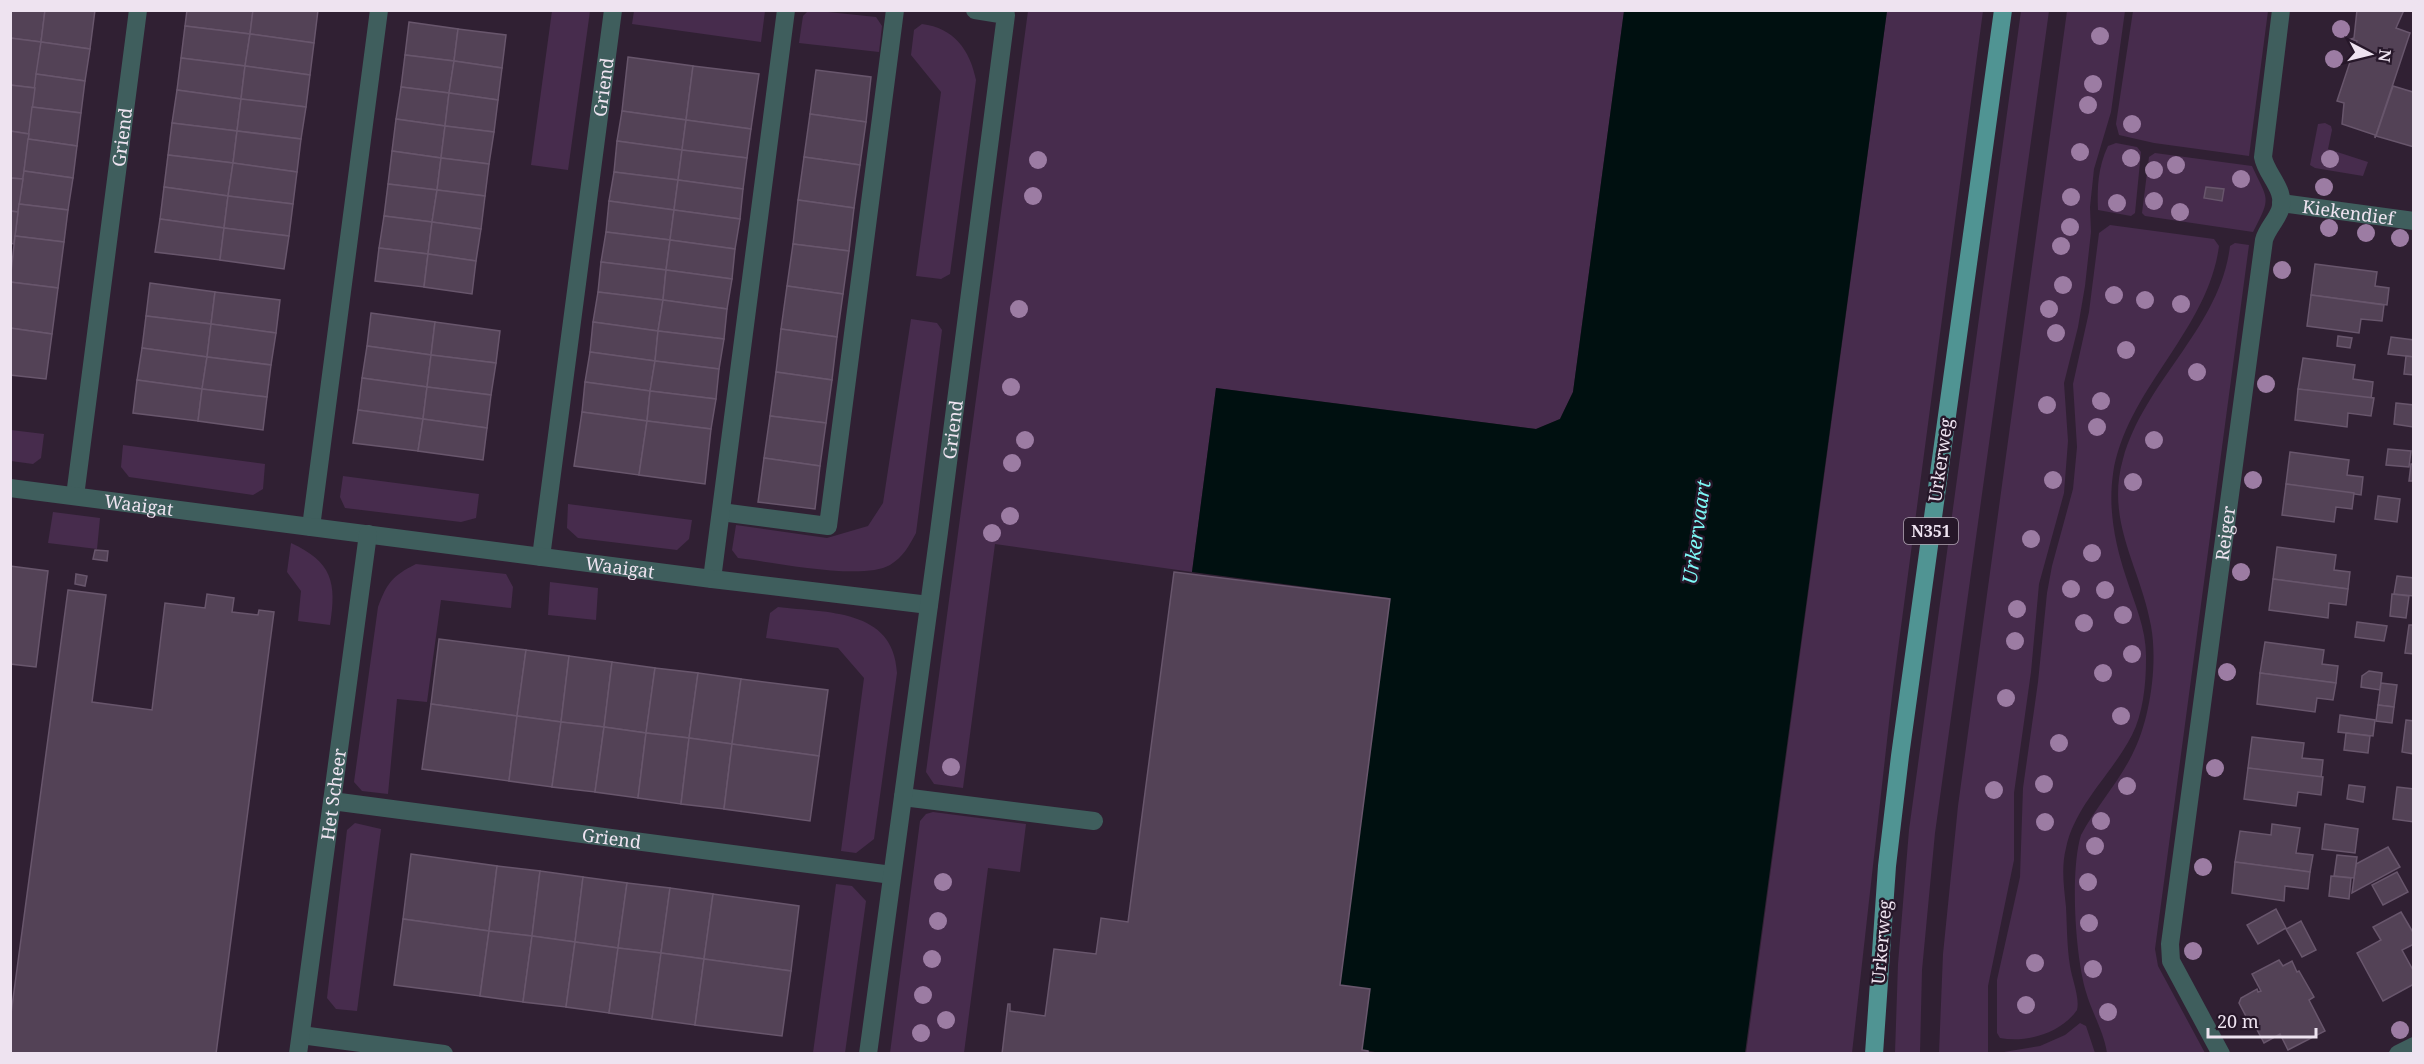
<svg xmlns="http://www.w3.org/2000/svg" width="2424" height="1064" font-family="'Noto Serif',serif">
  <rect width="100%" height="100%" fill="#302033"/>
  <g fill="#472c4d">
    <polygon points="809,10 876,17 882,26 879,52 799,43 803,16"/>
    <polygon points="552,11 590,11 568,170 531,165"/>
    <polygon points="634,11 634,10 765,11 761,42 632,24"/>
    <polygon points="1028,11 1624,11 1573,392 1560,419 1536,429 1216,388 1192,572 995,544 963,788 934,784 926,772"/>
    <polygon points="1887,11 1983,11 1893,687 1852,1053 1746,1054"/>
    <polygon points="2021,11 2049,11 1935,833 1922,970 1920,1053 1895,1053 1898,964 1909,830"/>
    <polygon points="2067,11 2125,11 2111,112 2094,169 2090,207 2091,232 2085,286 2078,327 2064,383 2068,441 2064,493 2039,584 2031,672 2014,793 2014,860 1988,986 1988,1053 1939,1053 1943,954 1958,806"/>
    <polygon points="2133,11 2268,11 2249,156 2154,143 2119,135 2116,124"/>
    <path d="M922 24C954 28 970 50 976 80L950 274 941 279 916 276 941 92 911 55 914 30Z"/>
    <polygon points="2325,123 2331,126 2332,130 2328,149 2368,162 2363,176 2315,168 2310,165 2318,124"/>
    <path d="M2116 143 2137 147 2141 152 2135 213 2131 216 2098 210C2097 187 2098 167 2108 146Z"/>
    <path d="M2155 153 2252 166C2268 201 2272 196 2253 232L2145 216 2142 213 2149 157Z"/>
    <path d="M2110 225 2214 239 2219 246C2208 331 2126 389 2113 474 2108 509 2115 544 2126 577 2135 605 2147 630 2146 660 2146 684 2143 714 2132 735 2112 774 2075 805 2066 848 2061 868 2064 887 2066 907 2067 927 2067 947 2070 966 2072 979 2080 998 2077 1010 2061 1033 2027 1043 2000 1038L1997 1033V980L2020 877 2023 788 2038 682 2047 593 2052 566 2073 489 2077 447 2073 384 2089 312 2099 233Z"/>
    <path d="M2235 243 2249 245 2155 949 2158 966 2205 1053H2107C2104 1032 2092 1013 2086 992 2075 956 2070 870 2081 835 2096 807 2118 783 2132 755 2150 721 2158 664 2151 626 2141 568 2105 522 2123 459 2145 380 2220 328 2230 246Z"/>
    <path d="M911 319 937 323 942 330 916 533C909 546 903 557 890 565 862 581 773 562 738 558L732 550 736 525 827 538 868 526 883 503Z"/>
    <polygon points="11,430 44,434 41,458 33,464 11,461"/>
    <polygon points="123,445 265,464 263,489 253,495 129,477 121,467"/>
    <polygon points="343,476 479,494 476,518 461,522 345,508 340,497"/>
    <polygon points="568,504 692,520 689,539 677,550 578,538 567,528"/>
    <polygon points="53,512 100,518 97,549 48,543"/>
    <path d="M291 543C332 562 337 582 330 625L298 621 301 591 287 572Z"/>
    <path d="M416 564 506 574 513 587 511 608 441 600 427 702 397 699 388 794 362 791 354 782 378 607C387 583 392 576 416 564Z"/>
    <polygon points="550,582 598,588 596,620 548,615"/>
    <path d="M778 607C826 613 894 608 897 673L874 839 856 853 841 851 864 678 838 648 766 638 770 613Z"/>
    <polygon points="933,812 1026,824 1020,872 988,868 964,1053 890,1053 920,821 926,814"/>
    <polygon points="355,823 381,829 357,1011 336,1009 327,998 347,830"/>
    <polygon points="836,884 852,886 866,901 845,1053 813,1053"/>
    <polygon points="2080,1023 2086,1026 2095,1053 1998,1053 2040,1046 2065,1035"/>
  </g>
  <polygon fill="#001010" points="1624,11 1887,11 1745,1053 1388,1054 1362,1050 1339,985 1390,598 1192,572 1216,388 1536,429 1560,419 1573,392"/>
  <g fill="#534256" stroke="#68566c" stroke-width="1.5">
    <polygon points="10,10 45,10 41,42 10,38"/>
    <polygon points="45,10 95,10 90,49 41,42"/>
    <polygon points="187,10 253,10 250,34 185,26"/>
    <polygon points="253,10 318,10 314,43 250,34"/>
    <polygon points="2357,10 2404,10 2396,28 2410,33 2375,138 2375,135 2342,124 2344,103 2337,101 2357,41 2351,39 2354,38"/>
    <polygon points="409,22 458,29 454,61 405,55"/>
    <polygon points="185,26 250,34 245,66 181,58"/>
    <polygon points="458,29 506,35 502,68 454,61"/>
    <polygon points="250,34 314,43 310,75 245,66"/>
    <polygon points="10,38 41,42 35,88 10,85"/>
    <polygon points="41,42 90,49 85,81 36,74"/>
    <polygon points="405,55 454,61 449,93 401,87"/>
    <polygon points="628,57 693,66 686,120 622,111"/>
    <polygon points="181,58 245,66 241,99 177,90"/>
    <polygon points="454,61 502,68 498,100 449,93"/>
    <polygon points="245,66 310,75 306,107 241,99"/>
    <polygon points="693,66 759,74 751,129 686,120"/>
    <polygon points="816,70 871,77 866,122 810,114"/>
    <polygon points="36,74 85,81 81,113 32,107"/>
    <polygon points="10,85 35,88 29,134 10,131"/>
    <polygon points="2393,86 2413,92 2414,89 2414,147 2376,136"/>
    <polygon points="401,87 449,93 445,126 396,119"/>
    <polygon points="177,90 241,99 237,131 172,123"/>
    <polygon points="449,93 498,100 494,132 445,126"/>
    <polygon points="241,99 306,107 301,139 237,131"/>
    <polygon points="32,107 81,113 77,146 28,139"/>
    <polygon points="622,111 686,120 682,150 617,141"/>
    <polygon points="810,114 866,122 860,165 804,157"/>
    <polygon points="396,119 445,126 441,158 392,151"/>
    <polygon points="686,120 751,129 747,158 682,150"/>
    <polygon points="172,123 237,131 233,163 168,155"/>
    <polygon points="445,126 494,132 489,164 441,158"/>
    <polygon points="10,131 29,134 23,179 10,178"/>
    <polygon points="237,131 301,139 297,172 233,163"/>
    <polygon points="28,139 77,146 73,178 24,171"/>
    <polygon points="617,141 682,150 678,180 614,172"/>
    <polygon points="682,150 747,158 743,189 678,180"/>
    <polygon points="392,151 441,158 437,190 388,184"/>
    <polygon points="168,155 233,163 228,196 164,187"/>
    <polygon points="804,157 860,165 854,208 798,200"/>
    <polygon points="441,158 489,164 485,196 437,190"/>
    <polygon points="233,163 297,172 293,204 228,196"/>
    <polygon points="24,171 73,178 68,210 19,204"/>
    <polygon points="614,172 678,180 674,210 609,201"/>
    <polygon points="10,178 23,179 18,212 10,211"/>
    <polygon points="678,180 743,189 740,219 674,210"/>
    <polygon points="388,184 437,190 432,222 384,216"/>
    <polygon points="164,187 228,196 224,228 160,219"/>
    <polygon points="2206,187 2224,189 2222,201 2204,198"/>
    <polygon points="437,190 485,196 481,229 432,222"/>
    <polygon points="228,196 293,204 289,236 224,228"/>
    <polygon points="798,200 854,208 849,251 793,244"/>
    <polygon points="609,201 674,210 670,240 606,232"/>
    <polygon points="19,204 68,210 64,242 15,236"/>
    <polygon points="674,210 740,219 735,249 670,240"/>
    <polygon points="10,211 18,212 14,244 10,243"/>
    <polygon points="384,216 432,222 428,254 379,248"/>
    <polygon points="160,219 224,228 220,260 155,252"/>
    <polygon points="432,222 481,229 476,261 428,254"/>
    <polygon points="224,228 289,236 284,269 220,260"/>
    <polygon points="606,232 670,240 666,270 601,262"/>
    <polygon points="15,236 64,242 58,288 10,282"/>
    <polygon points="670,240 735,249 732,279 666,270"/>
    <polygon points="793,244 849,251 843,294 787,286"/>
    <polygon points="379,248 428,254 424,287 375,281"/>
    <polygon points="428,254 476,261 472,294 424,287"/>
    <polygon points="601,262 666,270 663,300 598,292"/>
    <polygon points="2315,264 2377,272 2375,286 2389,288 2387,305 2311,295"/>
    <polygon points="666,270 732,279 727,309 663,300"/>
    <polygon points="10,282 58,288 52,334 10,328"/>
    <polygon points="150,283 215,292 211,324 146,316"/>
    <polygon points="787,286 843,294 837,337 781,329"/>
    <polygon points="215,292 280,300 276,333 211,324"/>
    <polygon points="598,292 663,300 658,331 593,322"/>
    <polygon points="2311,295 2384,305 2382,321 2361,319 2359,333 2307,326"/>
    <polygon points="663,300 727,309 724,339 658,331"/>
    <polygon points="371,313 435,322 431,355 367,346"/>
    <polygon points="146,316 211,324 207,357 142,348"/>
    <polygon points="435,322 500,331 496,363 431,355"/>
    <polygon points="593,322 658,331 655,361 590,352"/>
    <polygon points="211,324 276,333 271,365 207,357"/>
    <polygon points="10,328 52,334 46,379 10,375"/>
    <polygon points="781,329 837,337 832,380 776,372"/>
    <polygon points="658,331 724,339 719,369 655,361"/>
    <polygon points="2338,336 2352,338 2350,348 2337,346"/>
    <polygon points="2391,337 2414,340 2414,357 2388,354"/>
    <polygon points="367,346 431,355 427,387 362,378"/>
    <polygon points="142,348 207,357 202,389 137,380"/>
    <polygon points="590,352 655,361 650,391 585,382"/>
    <polygon points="431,355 496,363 491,395 427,387"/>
    <polygon points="2406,356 2414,357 2414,375 2404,374"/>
    <polygon points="207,357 271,365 267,397 202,389"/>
    <polygon points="2303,358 2355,365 2353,379 2373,382 2371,399 2298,389"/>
    <polygon points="655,361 719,369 716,399 650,391"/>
    <polygon points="776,372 832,380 826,423 770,416"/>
    <polygon points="362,378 427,387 423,419 358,410"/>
    <polygon points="137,380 202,389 198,421 133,413"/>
    <polygon points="585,382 650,391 647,421 582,412"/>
    <polygon points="427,387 491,395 487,428 423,419"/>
    <polygon points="202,389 267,397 263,430 198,421"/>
    <polygon points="2298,389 2374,398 2371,416 2348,413 2347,427 2295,420"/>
    <polygon points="650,391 716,399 711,429 647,421"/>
    <polygon points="2396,403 2414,405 2413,427 2394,424"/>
    <polygon points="358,410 423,419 418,451 353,443"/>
    <polygon points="582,412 647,421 639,475 574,466"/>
    <polygon points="770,416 826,423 820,466 764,458"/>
    <polygon points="423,419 487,428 483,460 418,451"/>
    <polygon points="647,421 711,429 705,484 639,475"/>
    <polygon points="2388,449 2411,451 2409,467 2386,465"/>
    <polygon points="2290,452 2349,460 2347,475 2363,477 2361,495 2286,484"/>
    <polygon points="764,458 820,466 815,509 758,502"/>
    <polygon points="2411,464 2414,464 2414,481 2409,481"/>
    <polygon points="2286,484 2354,493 2352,509 2336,507 2334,522 2282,515"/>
    <polygon points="2378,496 2400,499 2397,522 2375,519"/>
    <polygon points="2277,547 2336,555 2334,570 2350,572 2348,589 2273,579"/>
    <polygon points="95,550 108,551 107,561 93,559"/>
    <polygon points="10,566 48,571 36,667 10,664"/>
    <polygon points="1174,572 1390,599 1340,985 1370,989 1362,1050 1368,1051 1368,1054 1002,1054 1008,1004 1010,1004 1010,1011 1045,1016 1054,949 1096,954 1101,918 1128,922"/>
    <polygon points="76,574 87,576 85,586 75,584"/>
    <polygon points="2397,576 2414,578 2414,596 2394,594"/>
    <polygon points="2273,579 2348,589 2346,605 2329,603 2328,618 2269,610"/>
    <polygon points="68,590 106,595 92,702 152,710 165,603 205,608 207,594 234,598 232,612 258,615 259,610 274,612 216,1054 10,1054 10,1021"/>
    <polygon points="2392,594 2409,596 2406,618 2390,616"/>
    <polygon points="2357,622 2387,626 2384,641 2355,637"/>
    <polygon points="2409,625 2414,625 2414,654 2405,653"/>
    <polygon points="439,639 526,650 517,716 431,704"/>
    <polygon points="2265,642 2324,650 2322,664 2338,666 2336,683 2260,673"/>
    <polygon points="526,650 569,656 561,722 517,716"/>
    <polygon points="569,656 612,662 604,727 561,722"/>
    <polygon points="612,662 655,668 646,733 604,727"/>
    <polygon points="655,668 698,673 689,738 646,733"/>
    <polygon points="2369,671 2382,673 2380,690 2361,687 2362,676"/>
    <polygon points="698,673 741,679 732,744 689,738"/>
    <polygon points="2260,673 2336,683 2333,700 2317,698 2315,712 2257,704"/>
    <polygon points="741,679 828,690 819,756 732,744"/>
    <polygon points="2381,683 2397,685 2394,707 2378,705"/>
    <polygon points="431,704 517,716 509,781 422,769"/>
    <polygon points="2378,705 2394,707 2392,723 2376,721"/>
    <polygon points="2340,715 2375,720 2373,736 2338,732"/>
    <polygon points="517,716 561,722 552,787 509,781"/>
    <polygon points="2406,720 2414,721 2414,754 2402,752"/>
    <polygon points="561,722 604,727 595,792 552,787"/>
    <polygon points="604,727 646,733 638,798 595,792"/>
    <polygon points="646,733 689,738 681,804 638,798"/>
    <polygon points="2346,733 2370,736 2368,753 2344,750"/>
    <polygon points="2252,737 2304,743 2302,758 2323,760 2321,778 2248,768"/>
    <polygon points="689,738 732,744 724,809 681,804"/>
    <polygon points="732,744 819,756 810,821 724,809"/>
    <polygon points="2248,768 2323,777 2321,795 2298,792 2296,806 2244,799"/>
    <polygon points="2349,785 2365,787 2363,802 2347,799"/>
    <polygon points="2397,787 2414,789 2414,822 2393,819"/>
    <polygon points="2272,824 2300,828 2296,853 2313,855 2310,872 2235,862 2240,831 2271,835"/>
    <polygon points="2325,824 2358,829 2355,853 2322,849"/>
    <polygon points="2388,847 2400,867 2352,893 2356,864"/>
    <polygon points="411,854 497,866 489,931 403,919"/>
    <polygon points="2337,855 2357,857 2354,878 2334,876"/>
    <polygon points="2235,862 2310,872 2308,889 2285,886 2284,901 2232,893"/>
    <polygon points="497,866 540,871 532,936 489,931"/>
    <polygon points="540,871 583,877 575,942 532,936"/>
    <polygon points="2397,872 2408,892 2383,905 2372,885"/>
    <polygon points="2331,876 2351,878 2349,899 2329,896"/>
    <polygon points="583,877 627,883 618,948 575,942"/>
    <polygon points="627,883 670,888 661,953 618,948"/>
    <polygon points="670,888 713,894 704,959 661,953"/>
    <polygon points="713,894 799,906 791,971 704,959"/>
    <polygon points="2276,909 2286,928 2258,944 2247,925"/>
    <polygon points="2401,912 2414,934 2414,944 2402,950 2414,972 2414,984 2383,1001 2357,953 2381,940 2373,927"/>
    <polygon points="403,919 489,931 480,996 394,985"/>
    <polygon points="2301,921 2316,950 2302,957 2286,929"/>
    <polygon points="489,931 532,936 523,1002 480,996"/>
    <polygon points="532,936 575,942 566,1007 523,1002"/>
    <polygon points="575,942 618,948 609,1013 566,1007"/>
    <polygon points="618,948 661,953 652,1019 609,1013"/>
    <polygon points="661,953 704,959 695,1025 652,1019"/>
    <polygon points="704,959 791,971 782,1036 695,1025"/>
    <polygon points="2279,960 2283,966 2292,961 2297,972 2299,971 2314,997 2309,1000 2325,1031 2288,1050 2280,1034 2264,1043 2253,1022 2250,1024 2239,1003 2241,998 2257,989 2258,992 2261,991 2252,974"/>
  </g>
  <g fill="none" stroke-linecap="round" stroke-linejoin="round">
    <g stroke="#3f5e5d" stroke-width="18">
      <path id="s1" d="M75 496 138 10"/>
      <polyline points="721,512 828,526 895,10"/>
      <polyline points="311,527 379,10"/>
      <path id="s2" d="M541 557 613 10"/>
      <polyline points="712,579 786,10"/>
      <polyline points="903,797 1094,821"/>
      <path id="s3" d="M332 801 892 875"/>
      <polyline points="301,1035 444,1054"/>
    </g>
    <g stroke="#3f5e5d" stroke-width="18">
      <path id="s4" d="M2281 203 2414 221"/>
      <path id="s5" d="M10 488 712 579 929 605"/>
      <path id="s6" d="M298 1054 368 534"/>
      <path id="s7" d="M868 1054 939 532 1006 15 975 10"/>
      <path id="s8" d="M2221 1054 2171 961 2170 944 2264 240C2267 229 2276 221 2280 210 2287 190 2266 175 2263 157L2281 10"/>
      <polyline points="2398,1054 2414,1046"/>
    </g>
    <polyline stroke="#509493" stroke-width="18" points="1874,1054 1887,866 1900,756 2003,10"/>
  </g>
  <g fill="#9c7ca3">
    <circle cx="2341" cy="29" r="9"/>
    <circle cx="2100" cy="36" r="9"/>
    <circle cx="2334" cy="59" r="9"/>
    <circle cx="2093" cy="84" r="9"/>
    <circle cx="2088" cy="105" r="9"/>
    <circle cx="2132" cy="124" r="9"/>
    <circle cx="2080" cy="152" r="9"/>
    <circle cx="2131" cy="158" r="9"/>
    <circle cx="2330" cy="159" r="9"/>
    <circle cx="1038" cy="160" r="9"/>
    <circle cx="2176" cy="165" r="9"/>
    <circle cx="2154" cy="170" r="9"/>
    <circle cx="2241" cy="179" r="9"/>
    <circle cx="2324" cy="187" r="9"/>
    <circle cx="1033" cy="196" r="9"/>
    <circle cx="2071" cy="197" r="9"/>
    <circle cx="2154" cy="201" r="9"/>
    <circle cx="2117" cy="203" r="9"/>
    <circle cx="2180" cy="212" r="9"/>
    <circle cx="2070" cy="227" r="9"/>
    <circle cx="2329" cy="228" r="9"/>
    <circle cx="2366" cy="233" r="9"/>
    <circle cx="2400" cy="238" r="9"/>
    <circle cx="2061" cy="246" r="9"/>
    <circle cx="2282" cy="270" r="9"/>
    <circle cx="2063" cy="285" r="9"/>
    <circle cx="2114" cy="295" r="9"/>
    <circle cx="2145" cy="300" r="9"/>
    <circle cx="2181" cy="304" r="9"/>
    <circle cx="1019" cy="309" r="9"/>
    <circle cx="2049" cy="309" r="9"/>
    <circle cx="2056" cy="333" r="9"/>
    <circle cx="2126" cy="350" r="9"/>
    <circle cx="2197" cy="372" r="9"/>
    <circle cx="2266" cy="384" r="9"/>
    <circle cx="1011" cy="387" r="9"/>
    <circle cx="2101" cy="401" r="9"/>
    <circle cx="2047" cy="405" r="9"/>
    <circle cx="2097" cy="427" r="9"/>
    <circle cx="1025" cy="440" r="9"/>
    <circle cx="2154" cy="440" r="9"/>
    <circle cx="1012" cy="463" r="9"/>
    <circle cx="2053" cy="480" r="9"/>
    <circle cx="2253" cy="480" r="9"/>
    <circle cx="2133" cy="482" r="9"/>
    <circle cx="1010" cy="516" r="9"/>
    <circle cx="992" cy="533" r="9"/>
    <circle cx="2031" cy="539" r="9"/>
    <circle cx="2092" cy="553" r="9"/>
    <circle cx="2241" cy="572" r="9"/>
    <circle cx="2071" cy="589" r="9"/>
    <circle cx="2105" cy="590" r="9"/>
    <circle cx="2017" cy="609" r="9"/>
    <circle cx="2123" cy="615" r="9"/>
    <circle cx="2084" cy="623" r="9"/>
    <circle cx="2015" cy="641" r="9"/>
    <circle cx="2132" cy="654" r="9"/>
    <circle cx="2227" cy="672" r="9"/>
    <circle cx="2103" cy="673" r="9"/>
    <circle cx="2006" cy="698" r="9"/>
    <circle cx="2121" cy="716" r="9"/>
    <circle cx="2059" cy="743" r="9"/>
    <circle cx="951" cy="767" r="9"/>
    <circle cx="2215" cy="768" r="9"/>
    <circle cx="2044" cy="784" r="9"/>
    <circle cx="2127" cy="786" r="9"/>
    <circle cx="1994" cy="790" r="9"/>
    <circle cx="2101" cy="821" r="9"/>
    <circle cx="2045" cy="822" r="9"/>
    <circle cx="2095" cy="846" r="9"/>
    <circle cx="2203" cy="867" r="9"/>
    <circle cx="943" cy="882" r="9"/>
    <circle cx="2088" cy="882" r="9"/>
    <circle cx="938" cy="921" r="9"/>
    <circle cx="2089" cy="923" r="9"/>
    <circle cx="2193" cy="951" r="9"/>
    <circle cx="932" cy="959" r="9"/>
    <circle cx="2035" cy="963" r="9"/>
    <circle cx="2093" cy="969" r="9"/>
    <circle cx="923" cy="995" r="9"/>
    <circle cx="2026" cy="1005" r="9"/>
    <circle cx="2108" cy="1012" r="9"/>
    <circle cx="946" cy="1020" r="9"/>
    <circle cx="2400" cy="1030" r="9"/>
    <circle cx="921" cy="1033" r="9"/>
  </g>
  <g text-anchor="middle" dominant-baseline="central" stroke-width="5" stroke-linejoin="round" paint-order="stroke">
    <rect fill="#261729" stroke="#b2a6b4" stroke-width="1.5" x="1904" y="518" width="54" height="26" rx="4.5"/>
    <g font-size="16" font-weight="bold" fill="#eee3f0">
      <text x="1931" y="531">N351</text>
    </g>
    <g font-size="18" fill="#eee3f0" stroke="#261729">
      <text stroke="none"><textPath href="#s2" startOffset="474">Griend</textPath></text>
      <text stroke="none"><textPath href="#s1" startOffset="362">Griend</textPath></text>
      <text stroke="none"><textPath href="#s4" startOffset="68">Kiekendief</textPath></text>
      <text stroke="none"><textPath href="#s7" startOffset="630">Griend</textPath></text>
      <text transform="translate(1940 460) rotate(-82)">Urkerweg</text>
      <text stroke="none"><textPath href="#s5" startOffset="130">Waaigat</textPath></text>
      <text stroke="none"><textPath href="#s8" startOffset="537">Reiger</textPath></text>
      <text stroke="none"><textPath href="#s5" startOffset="615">Waaigat</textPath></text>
      <text stroke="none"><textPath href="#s6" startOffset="262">Het Scheer</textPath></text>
      <text stroke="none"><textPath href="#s3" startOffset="282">Griend</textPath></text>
      <text transform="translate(1881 942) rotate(-85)">Urkerweg</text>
    </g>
    <g font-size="20" font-style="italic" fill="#7ef9f7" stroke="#261729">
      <text transform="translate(1696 532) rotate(-82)">Urkervaart</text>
    </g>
  </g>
  <rect width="2424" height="1064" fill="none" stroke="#eee3f0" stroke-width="24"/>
  <g transform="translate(2370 54) rotate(97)" stroke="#261729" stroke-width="4.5" paint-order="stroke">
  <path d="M0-4.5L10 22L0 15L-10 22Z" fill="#eee3f0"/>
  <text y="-9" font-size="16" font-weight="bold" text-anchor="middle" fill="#eee3f0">N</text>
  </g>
  <path d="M2208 1028v9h108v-9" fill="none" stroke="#eee3f0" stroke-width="3"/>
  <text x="2217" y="1028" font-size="18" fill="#eee3f0" stroke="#261729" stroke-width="4.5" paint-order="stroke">20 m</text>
</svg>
